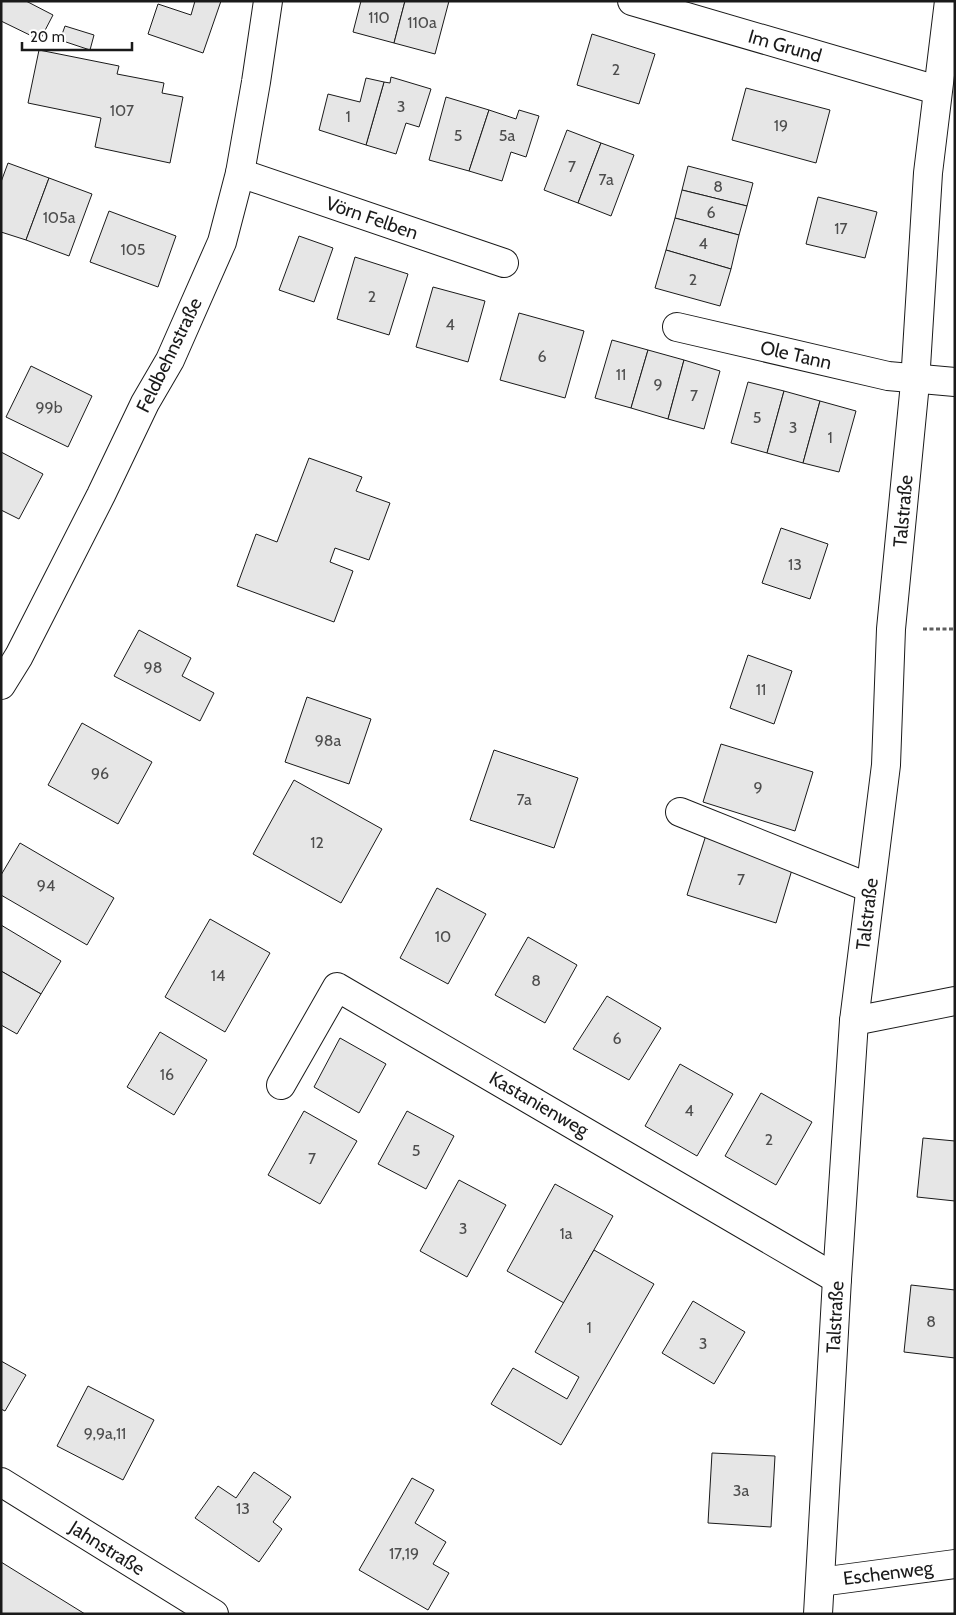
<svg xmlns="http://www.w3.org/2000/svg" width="956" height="1615" font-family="Cabin,sans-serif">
  <rect width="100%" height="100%" fill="#fff"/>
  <g fill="#e6e6e6" stroke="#1a1a1a">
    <polygon points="1,1 26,1 53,15 40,40 1,21"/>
    <polygon points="195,1 221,1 203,53 148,34 158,4 191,15"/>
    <polygon points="361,1 405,1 394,43 353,32"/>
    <polygon points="405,1 449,1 435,54 394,43"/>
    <polygon points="65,26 94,35 90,50 60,40"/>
    <polygon points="592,34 655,54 639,104 577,85"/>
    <polygon points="39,50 119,66 117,74 164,83 162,93 183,97 170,163 95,147 101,118 28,103"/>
    <polygon points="391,77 431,89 419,127 406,123 396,154 366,145 384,82 390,83"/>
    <polygon points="366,78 384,82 366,145 319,130 328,94 360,102"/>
    <polygon points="746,88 830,110 816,163 732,140"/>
    <polygon points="446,97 489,110 469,171 429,160"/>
    <polygon points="489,110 516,119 519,110 539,116 526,157 511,152 502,181 469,171"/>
    <polygon points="567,130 601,143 578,203 544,190"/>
    <polygon points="601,143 634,155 611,216 578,203"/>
    <polygon points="8,163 49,178 26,240 1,232 1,182"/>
    <polygon points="688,166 753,183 747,206 682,190"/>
    <polygon points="49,178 92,194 69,256 26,240"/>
    <polygon points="682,190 747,206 739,235 675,218"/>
    <polygon points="818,197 877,212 865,258 806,244"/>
    <polygon points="109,211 176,236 158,287 90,262"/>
    <polygon points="675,218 739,235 731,269 666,250"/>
    <polygon points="299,236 333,248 314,302 279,290"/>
    <polygon points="666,250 731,269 720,306 655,288"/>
    <polygon points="355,257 408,274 389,335 337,319"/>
    <polygon points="433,287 485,301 468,362 416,347"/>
    <polygon points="519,313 584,331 565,398 500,380"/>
    <polygon points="612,340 648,350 631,408 595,398"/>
    <polygon points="648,350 684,360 668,419 631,408"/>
    <polygon points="684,360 720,371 704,429 668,419"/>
    <polygon points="31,366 92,396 68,447 6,417"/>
    <polygon points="748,382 784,391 767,453 731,443"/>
    <polygon points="784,391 820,401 803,463 767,453"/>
    <polygon points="820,401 856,411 839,472 803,463"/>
    <polygon points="1,452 43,474 19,519 1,510"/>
    <polygon points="309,458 362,477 356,491 390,503 369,560 335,548 330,562 353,571 334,622 237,586 256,534 277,542"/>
    <polygon points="781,528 828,544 810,599 762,583"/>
    <polygon points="139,630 191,658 182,676 214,693 200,721 114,676"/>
    <polygon points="748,655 792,671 774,724 730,708"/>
    <polygon points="307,697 371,719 349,784 285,762"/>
    <polygon points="82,723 152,762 118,824 48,785"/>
    <polygon points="721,744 813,772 795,831 703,802"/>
    <polygon points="494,750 578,778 554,848 470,820"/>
    <polygon points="294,780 382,829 341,903 253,854"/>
    <polygon points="706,835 794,863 776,923 687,895"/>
    <polygon points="20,843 114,898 87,945 1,895 1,875"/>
    <polygon points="437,888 486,914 448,984 400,958"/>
    <polygon points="210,919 270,953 225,1032 165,997"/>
    <polygon points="1,925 61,961 41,994 1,971"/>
    <polygon points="528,937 577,965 545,1023 495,995"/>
    <polygon points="1,971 41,994 17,1034 1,1025"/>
    <polygon points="607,996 661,1028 629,1080 573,1049"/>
    <polygon points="160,1032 207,1060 174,1115 127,1087"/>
    <polygon points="340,1038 386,1064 359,1113 314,1087"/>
    <polygon points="680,1064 733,1094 697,1156 645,1126"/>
    <polygon points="761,1093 812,1122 776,1185 725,1156"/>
    <polygon points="304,1111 357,1141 320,1204 268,1175"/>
    <polygon points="407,1111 454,1136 426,1189 378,1164"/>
    <polygon points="923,1138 955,1141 955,1201 917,1197"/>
    <polygon points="459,1180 506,1205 467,1277 420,1251"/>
    <polygon points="555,1184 613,1216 564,1303 507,1271"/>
    <polygon points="594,1250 654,1284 561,1445 491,1404 513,1368 567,1399 579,1377 535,1352"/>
    <polygon points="911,1285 955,1290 955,1358 904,1352"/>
    <polygon points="693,1301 745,1332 714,1384 662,1353"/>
    <polygon points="1,1361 26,1375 5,1411 1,1409"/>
    <polygon points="88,1386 154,1420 123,1480 57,1446"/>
    <polygon points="712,1453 775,1456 771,1527 708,1523"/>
    <polygon points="254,1472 291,1497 273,1522 282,1529 259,1562 195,1518 218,1486 236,1498"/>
    <polygon points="412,1478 434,1490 415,1523 446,1542 433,1564 449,1573 428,1610 359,1570"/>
    <polygon points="1,1562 85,1614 1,1614"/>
  </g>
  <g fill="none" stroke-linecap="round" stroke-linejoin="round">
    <g stroke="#1a1a1a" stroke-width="30">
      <g id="minor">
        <polyline points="632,1 937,90"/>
        <polyline points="240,173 504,263"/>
        <polyline points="677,327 888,376 955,382"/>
        <polyline points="1,685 19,656 101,495 145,403 170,360 222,242 240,173 256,82 268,1"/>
        <polyline points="680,812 870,888"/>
        <polyline points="854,1021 955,1001"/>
        <polyline points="281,1085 337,987 837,1279"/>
        <polyline points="1,1482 214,1614"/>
        <polyline points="820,1582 955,1564"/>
        <polyline points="818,1614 837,1279 854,1021 886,765 891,629 915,383 928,173 949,1"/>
      </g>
    </g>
    <polyline stroke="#5f5f5f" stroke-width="3" stroke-dasharray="4 2.5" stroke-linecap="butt" points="923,629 955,629"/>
    <use href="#minor" stroke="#fff" stroke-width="28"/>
  </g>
  <g text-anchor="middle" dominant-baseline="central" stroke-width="4" stroke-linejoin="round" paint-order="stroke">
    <g font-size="16" fill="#4d4d4d">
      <text x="379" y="17">110</text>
      <text x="422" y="22">110a</text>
      <text x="616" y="69">2</text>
      <text x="401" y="106">3</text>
      <text x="122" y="110">107</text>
      <text x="348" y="116">1</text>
      <text x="781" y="125">19</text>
      <text x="458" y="135">5</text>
      <text x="507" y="135">5a</text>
      <text x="572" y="166">7</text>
      <text x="606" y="179">7a</text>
      <text x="718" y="186">8</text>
      <text x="711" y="212">6</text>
      <text x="59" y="217">105a</text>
      <text x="841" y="228">17</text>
      <text x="703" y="243">4</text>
      <text x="133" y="249">105</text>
      <text x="693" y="279">2</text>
      <text x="372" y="296">2</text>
      <text x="450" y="324">4</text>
      <text x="542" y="356">6</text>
      <text x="621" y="374">11</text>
      <text x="658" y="384">9</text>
      <text x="694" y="395">7</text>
      <text x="49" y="407">99b</text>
      <text x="757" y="417">5</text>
      <text x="793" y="427">3</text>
      <text x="830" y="437">1</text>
      <text x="795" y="564">13</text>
      <text x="153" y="667">98</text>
      <text x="761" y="689">11</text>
      <text x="328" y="740">98a</text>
      <text x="100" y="773">96</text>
      <text x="758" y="787">9</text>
      <text x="524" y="799">7a</text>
      <text x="317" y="842">12</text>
      <text x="741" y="879">7</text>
      <text x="46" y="885">94</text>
      <text x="443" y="936">10</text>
      <text x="218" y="975">14</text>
      <text x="536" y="980">8</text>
      <text x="617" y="1038">6</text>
      <text x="167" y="1074">16</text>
      <text x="689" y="1110">4</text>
      <text x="769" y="1139">2</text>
      <text x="416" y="1150">5</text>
      <text x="312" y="1158">7</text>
      <text x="463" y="1228">3</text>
      <text x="566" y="1233">1a</text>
      <text x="931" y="1321">8</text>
      <text x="589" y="1327">1</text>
      <text x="703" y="1343">3</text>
      <text x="105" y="1433">9,9a,11</text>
      <text x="741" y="1490">3a</text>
      <text x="243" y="1508">13</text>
      <text x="404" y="1553">17,19</text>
    </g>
    <g font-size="19" fill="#1a1a1a" stroke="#fff">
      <text transform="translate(785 46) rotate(16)">Im Grund</text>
      <text transform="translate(372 218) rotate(19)">Vörn Felben</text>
      <text transform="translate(169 355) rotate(-64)">Feldbehnstraße</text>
      <text transform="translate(796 355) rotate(13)">Ole Tann</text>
      <text transform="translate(903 511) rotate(-85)">Talstraße</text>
      <text transform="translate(867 914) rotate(-83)">Talstraße</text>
      <text transform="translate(539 1104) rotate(30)">Kastanienweg</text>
      <text transform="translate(835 1317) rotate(-87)">Talstraße</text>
      <text transform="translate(107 1548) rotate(32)">Jahnstraße</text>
      <text transform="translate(888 1573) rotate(-7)">Eschenweg</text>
    </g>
  </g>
  <rect width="956" height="1615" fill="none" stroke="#1a1a1a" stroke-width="5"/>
  <path d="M22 42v8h110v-8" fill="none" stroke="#1a1a1a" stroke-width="2.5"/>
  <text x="30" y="42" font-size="15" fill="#1a1a1a" stroke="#ffffff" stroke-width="4" paint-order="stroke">20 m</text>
</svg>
